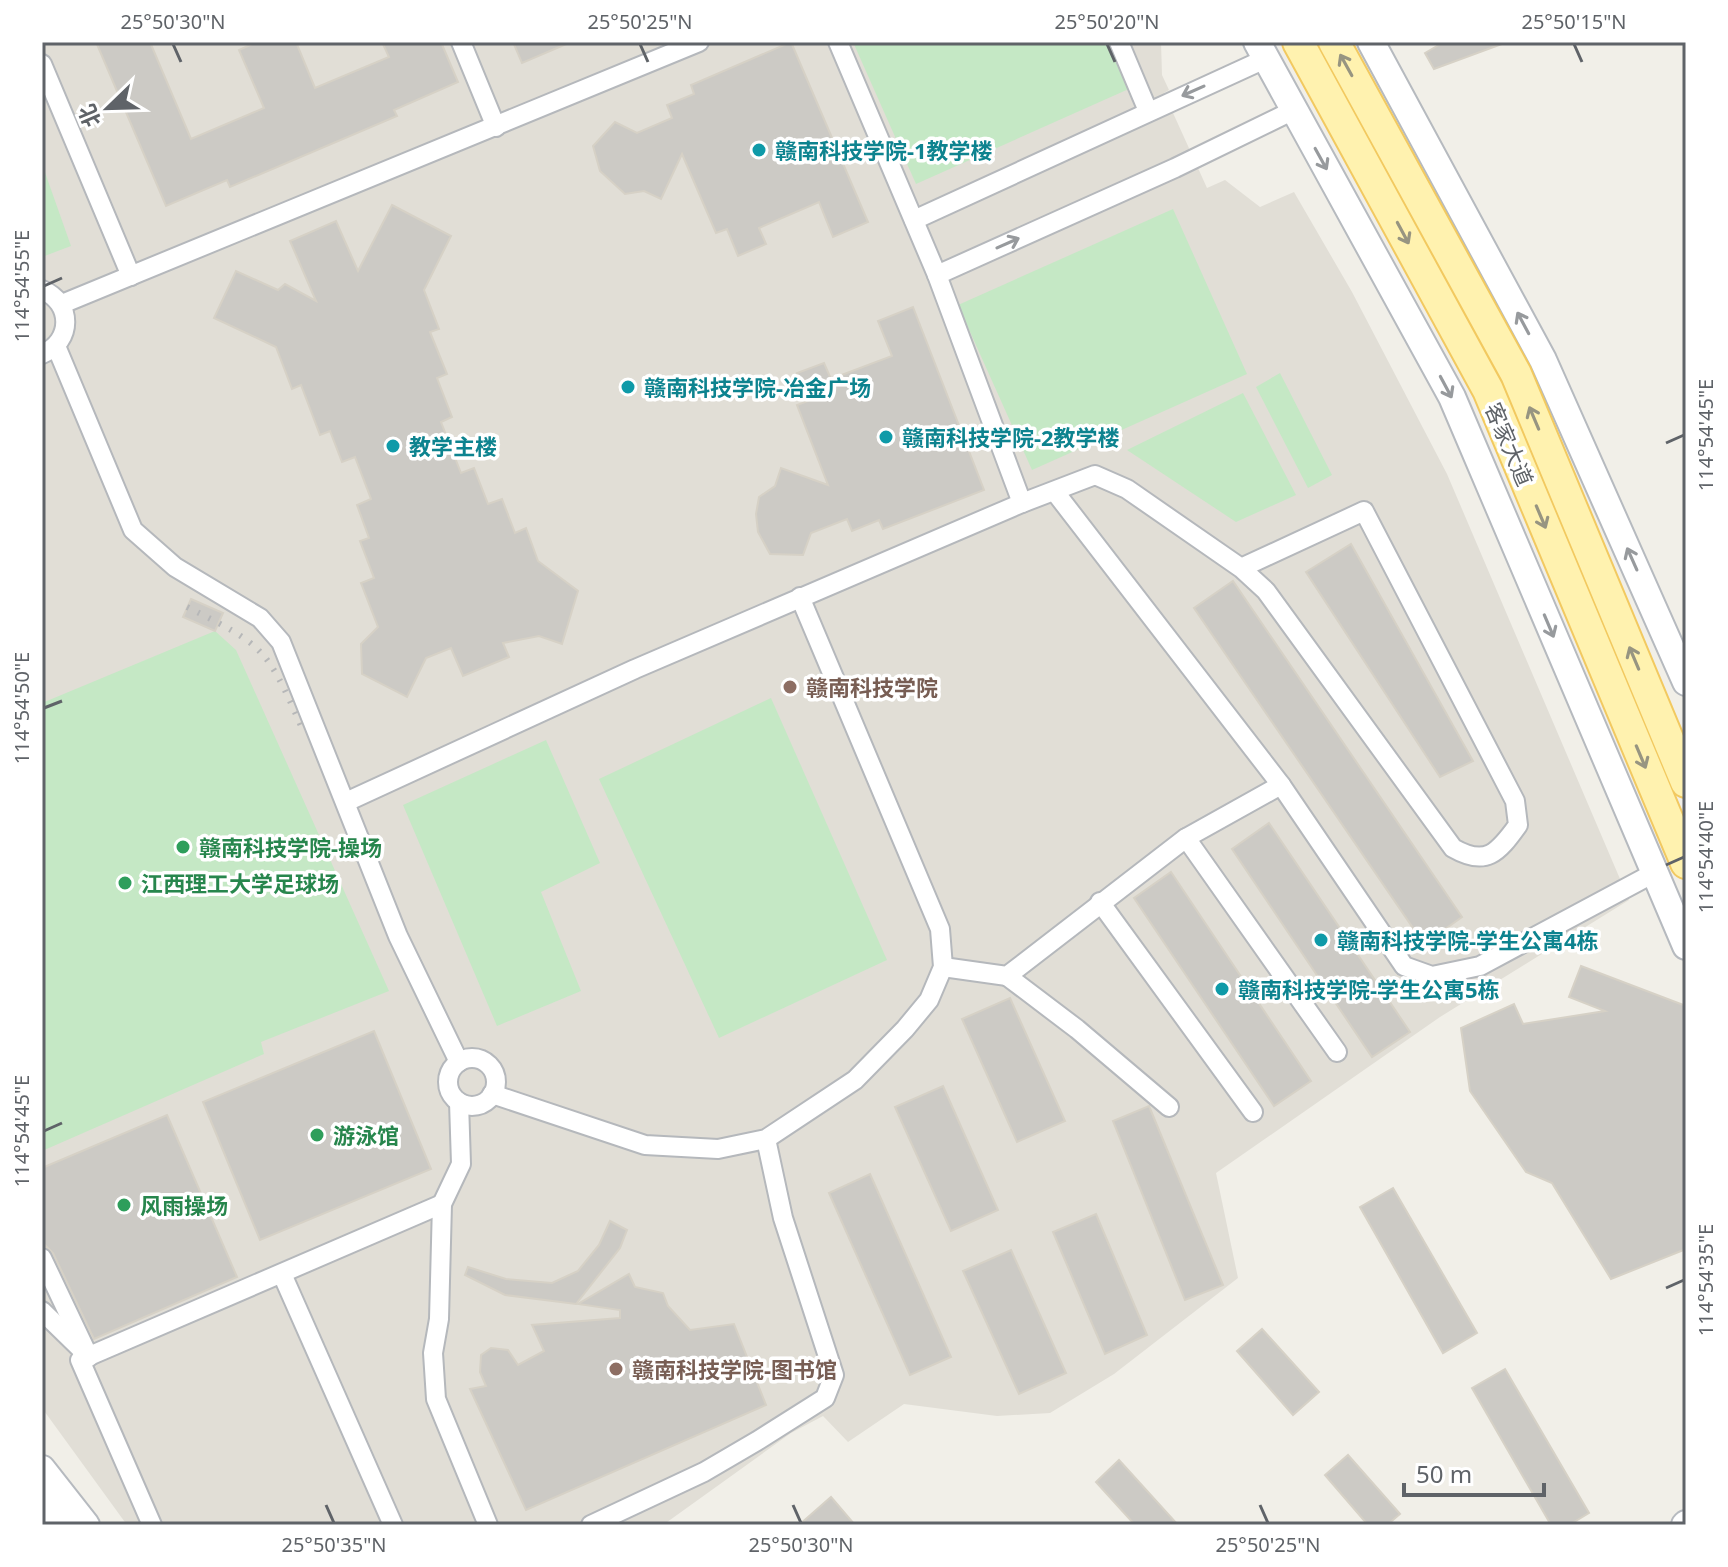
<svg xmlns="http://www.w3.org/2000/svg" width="1728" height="1567" font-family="'Noto Sans','Noto Sans SC',sans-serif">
  <rect width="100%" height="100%" fill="#f1efe8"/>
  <polygon fill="#e1ded6" points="42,42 1161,42 1162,75 1169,90 1164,93 1207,188 1225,180 1260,207 1294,192 1352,292 1447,474 1629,900 1440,1017 1216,1173 1238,1278 1114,1374 1050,1413 997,1416 904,1404 848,1442 823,1416 791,1433 663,1525 127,1525 42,1408"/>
  <g fill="#c5e8c5">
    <polygon points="853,42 1110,42 1131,88 916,184"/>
    <polygon points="42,164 71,246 42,257"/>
    <polygon points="1173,209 1247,374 1032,470 958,305"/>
    <polygon points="1280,373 1332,475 1308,488 1256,387"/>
    <polygon points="1243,393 1296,495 1236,522 1127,450"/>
    <polygon points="215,631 236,650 389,991 261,1042 264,1054 42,1151 42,703"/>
    <polygon points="771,698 887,960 719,1038 599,779"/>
    <polygon points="546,740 600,863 541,892 581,991 497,1026 403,805"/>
  </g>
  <g fill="#cccac5" stroke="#d6d1c6" stroke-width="2">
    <polygon points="96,42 150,42 191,139 264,108 239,50 257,42 296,42 315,88 389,57 382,42 441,42 458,82 394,110 397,116 230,187 227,180 166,206"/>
    <polygon points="513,42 571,42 522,63"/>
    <polygon points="791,42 868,222 833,237 819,202 759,228 766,244 738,256 727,229 716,233 682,154 661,199 644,191 625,194 600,171 593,146 615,122 637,133 672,118 667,105 694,94 691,85"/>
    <polygon points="1444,42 1501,42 1502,44 1434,69 1425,53"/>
    <polygon points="392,205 451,236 424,290 439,329 430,332 447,374 437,378 452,417 441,422 461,473 474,468 488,504 502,499 515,533 526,528 538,561 578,591 562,644 539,636 503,643 509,657 463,676 451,648 426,658 407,697 362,674 361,644 378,627 361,583 374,578 360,541 369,538 357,505 371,499 355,457 342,462 330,431 320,435 301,385 292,389 276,347 214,318 236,271 278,290 285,284 316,301 290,241 336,221 358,271"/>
    <polygon points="913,307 984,490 883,529 879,520 852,531 847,519 811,533 803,555 770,554 758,532 756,514 759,497 775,486 781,468 828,485 797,405 808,401 797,373 824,363 831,379 892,356 878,321"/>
    <polygon points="1351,544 1473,761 1440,777 1306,572"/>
    <polygon points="1233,581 1462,917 1424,944 1194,608"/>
    <polygon points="191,599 223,613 215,631 183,617"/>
    <polygon points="1269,823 1410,1032 1372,1057 1232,849"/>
    <polygon points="1171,872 1311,1081 1274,1106 1134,898"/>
    <polygon points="1581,966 1686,1006 1686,1249 1611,1279 1552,1183 1526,1172 1470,1091 1461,1028 1514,1004 1523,1024 1605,1011 1569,997"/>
    <polygon points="1010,998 1065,1121 1017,1142 962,1019"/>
    <polygon points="374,1031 431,1169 260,1240 203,1102"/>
    <polygon points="943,1086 998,1210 951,1231 895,1107"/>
    <polygon points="1149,1106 1223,1285 1185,1300 1113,1121"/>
    <polygon points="167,1115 237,1277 94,1339 53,1253 42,1242 42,1168"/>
    <polygon points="870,1174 951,1357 910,1375 829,1193"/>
    <polygon points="1393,1188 1477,1333 1443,1353 1360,1207"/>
    <polygon points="1096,1214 1147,1335 1105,1354 1053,1232"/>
    <polygon points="610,1221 627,1230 620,1248 576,1304 505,1295 465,1275 468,1267 506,1279 552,1283 578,1271 599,1245"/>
    <polygon points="1011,1250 1066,1373 1019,1394 963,1271"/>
    <polygon points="629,1274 635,1287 663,1293 668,1306 690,1330 734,1324 766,1405 526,1510 470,1389 486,1386 480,1372 481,1355 491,1348 508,1350 518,1365 544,1351 532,1325 620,1318 620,1310 578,1304"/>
    <polygon points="1262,1329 1319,1392 1293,1415 1237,1351"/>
    <polygon points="1505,1369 1589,1513 1569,1525 1551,1525 1472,1388"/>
    <polygon points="1348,1455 1400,1514 1387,1525 1368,1525 1325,1475"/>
    <polygon points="1119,1460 1178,1525 1135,1525 1096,1482"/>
    <polygon points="831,1497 855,1525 799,1525"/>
  </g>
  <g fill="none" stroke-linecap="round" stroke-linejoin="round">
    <g stroke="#b5b8bc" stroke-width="22">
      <g id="street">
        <polyline points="461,42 496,127"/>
        <polyline points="1119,42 1148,111"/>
        <polyline points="42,64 131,276"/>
        <polyline points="914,220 1265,59"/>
        <polyline points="937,275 1175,168 1294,110"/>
        <path d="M42 290C73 302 73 342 42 354"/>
        <polyline points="62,304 699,42"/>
        <polyline points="56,346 133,530 175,567 260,618 281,642 398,936 459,1062"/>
        <polyline points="1055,492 1281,785 1404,966 1432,976 1480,966 1654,873"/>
        <path d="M1022 503 1095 475 1127 489 1241 568 1364 511 1515 801 1518 825C1498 853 1486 867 1453 848L1266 591 1241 568"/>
        <polyline points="346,802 635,669 1022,503 937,275 838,42"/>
        <polyline points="1186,838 1337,1052"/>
        <polyline points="1100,902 1253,1112"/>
        <polyline points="943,967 1007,976 1186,838 1281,785"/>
        <polyline points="1007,976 1077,1029 1169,1107"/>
        <circle cx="472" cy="1082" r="24"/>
        <polyline points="492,1094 645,1145 718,1149 766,1139 855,1080 905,1029 929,1000 943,967 940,929 800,597"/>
        <polyline points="459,1102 461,1164 442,1204 439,1319 433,1353 436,1399 488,1525"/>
        <polyline points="42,1258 89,1357"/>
        <polyline points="282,1274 393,1525"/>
        <polyline points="42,1311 81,1349"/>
        <polyline points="152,1525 80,1360 442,1204"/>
        <polyline points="591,1525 704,1472 757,1441 825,1398 834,1375 783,1218 766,1139"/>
      </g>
    </g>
    <g stroke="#b6babf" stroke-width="30">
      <g id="secondary">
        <polyline points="1257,42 1452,397 1686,946"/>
        <polyline points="1371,42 1543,360 1686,682"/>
        <polyline points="42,1469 86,1525"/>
        <polyline points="42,1499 62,1525"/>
        <polyline points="1685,1525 1686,1524"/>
      </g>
    </g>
    <g stroke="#f2c960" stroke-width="34">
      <g id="primary">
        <polyline points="1298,42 1488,390 1686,863"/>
        <polyline points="1334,42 1516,374 1686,782"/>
      </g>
    </g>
    <use href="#street" stroke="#fff" stroke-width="18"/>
    <use href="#secondary" stroke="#fff" stroke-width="26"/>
    <use href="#primary" stroke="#fff2af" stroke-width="30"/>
    <path stroke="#b6b7b8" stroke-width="6" stroke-dasharray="2 10" stroke-linecap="butt" d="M187 607C263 645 267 648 301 726"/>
  </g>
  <defs><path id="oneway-shaft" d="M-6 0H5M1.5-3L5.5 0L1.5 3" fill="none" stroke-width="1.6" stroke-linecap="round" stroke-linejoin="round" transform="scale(2)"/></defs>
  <g stroke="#979581">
    <use href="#oneway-shaft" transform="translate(1346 65) rotate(-119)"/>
    <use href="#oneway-shaft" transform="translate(1403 233) rotate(62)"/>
    <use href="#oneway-shaft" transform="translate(1534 418) rotate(-113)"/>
    <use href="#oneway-shaft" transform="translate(1541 517) rotate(67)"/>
    <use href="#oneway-shaft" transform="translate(1634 658) rotate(-113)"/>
    <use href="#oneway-shaft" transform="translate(1641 757) rotate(67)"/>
  </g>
  <g stroke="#979a9d">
    <use href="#oneway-shaft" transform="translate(1193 91) rotate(156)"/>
    <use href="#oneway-shaft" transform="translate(1321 159) rotate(61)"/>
    <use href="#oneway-shaft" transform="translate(1008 243) rotate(-24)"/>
    <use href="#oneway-shaft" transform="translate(1523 323) rotate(-118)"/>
    <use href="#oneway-shaft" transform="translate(1446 387) rotate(62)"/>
    <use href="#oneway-shaft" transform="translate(1632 559) rotate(-114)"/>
    <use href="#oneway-shaft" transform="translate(1549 626) rotate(67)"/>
  </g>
  <path fill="none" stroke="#5f6368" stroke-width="3" d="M173 44 181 62M640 44 648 62M1107 44 1115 62M1574 44 1582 62M44 286 62 278M1666 443 1684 435M44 708 62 701M1666 865 1684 857M44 1131 62 1123M1666 1288 1684 1280M326 1505 334 1523M793 1505 801 1523M1260 1505 1268 1523"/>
  <g fill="#0f9aa8" stroke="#fff" stroke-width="3">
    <circle cx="759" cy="150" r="8"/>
    <circle cx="628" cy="387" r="8"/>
    <circle cx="886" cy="437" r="8"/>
    <circle cx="393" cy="446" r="8"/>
    <circle cx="1321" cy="940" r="8"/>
    <circle cx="1222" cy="989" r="8"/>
  </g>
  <g fill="#8d6e63" stroke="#fff" stroke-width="3">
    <circle cx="790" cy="687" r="8"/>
    <circle cx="616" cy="1369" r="8"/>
  </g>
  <g fill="#2e9e5b" stroke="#fff" stroke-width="3">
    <circle cx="183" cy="847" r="8"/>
    <circle cx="125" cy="883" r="8"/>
    <circle cx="317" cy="1135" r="8"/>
    <circle cx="124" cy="1205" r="8"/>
  </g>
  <g text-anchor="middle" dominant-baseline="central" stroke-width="7" stroke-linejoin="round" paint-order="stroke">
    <g font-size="22" font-weight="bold" fill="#0d838f" stroke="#fff" text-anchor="start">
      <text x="775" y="150">赣南科技学院-1教学楼</text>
      <text x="644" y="387">赣南科技学院-冶金广场</text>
      <text x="902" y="437">赣南科技学院-2教学楼</text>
      <text x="409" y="446">教学主楼</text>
      <text x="1337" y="940">赣南科技学院-学生公寓4栋</text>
      <text x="1238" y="989">赣南科技学院-学生公寓5栋</text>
    </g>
    <g font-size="22" fill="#5f6368" stroke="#fff">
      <text transform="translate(1510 444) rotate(67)">客家大道</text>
    </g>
    <g font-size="22" font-weight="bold" fill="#785e54" stroke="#fff" text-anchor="start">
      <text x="806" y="687">赣南科技学院</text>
      <text x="632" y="1369">赣南科技学院-图书馆</text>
    </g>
    <g font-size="22" font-weight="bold" fill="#27864d" stroke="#fff" text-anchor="start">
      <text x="199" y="847">赣南科技学院-操场</text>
      <text x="141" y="883">江西理工大学足球场</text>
      <text x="333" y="1135">游泳馆</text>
      <text x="140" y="1205">风雨操场</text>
    </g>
  </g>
  <rect width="1728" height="1567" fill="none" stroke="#ffffff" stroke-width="88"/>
  <g transform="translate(108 108) rotate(247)" stroke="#ffffff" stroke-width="6" paint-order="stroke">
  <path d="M0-6L14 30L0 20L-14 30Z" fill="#5f6368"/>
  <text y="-12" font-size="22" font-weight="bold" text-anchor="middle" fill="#5f6368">北</text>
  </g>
  <path d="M1404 1483v12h140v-12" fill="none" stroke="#5f6368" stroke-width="4"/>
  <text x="1416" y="1483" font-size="24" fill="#5f6368" stroke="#ffffff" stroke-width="6" paint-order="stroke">50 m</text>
  <rect x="44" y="44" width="1640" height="1479" fill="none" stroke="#5f6368" stroke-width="3"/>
  <g font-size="20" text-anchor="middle" fill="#5f6368">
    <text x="173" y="29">25°50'30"N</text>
    <text x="640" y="29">25°50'25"N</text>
    <text x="1107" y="29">25°50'20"N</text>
    <text x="1574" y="29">25°50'15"N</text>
    <text transform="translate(22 286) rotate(-90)" y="7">114°54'55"E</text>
    <text transform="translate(1706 435) rotate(-90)" y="7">114°54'45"E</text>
    <text transform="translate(22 708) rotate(-90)" y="7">114°54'50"E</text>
    <text transform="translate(1706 857) rotate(-90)" y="7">114°54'40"E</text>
    <text transform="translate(22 1131) rotate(-90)" y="7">114°54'45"E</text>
    <text transform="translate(1706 1280) rotate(-90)" y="7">114°54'35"E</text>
    <text x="334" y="1552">25°50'35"N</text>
    <text x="801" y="1552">25°50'30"N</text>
    <text x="1268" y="1552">25°50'25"N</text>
  </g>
</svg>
